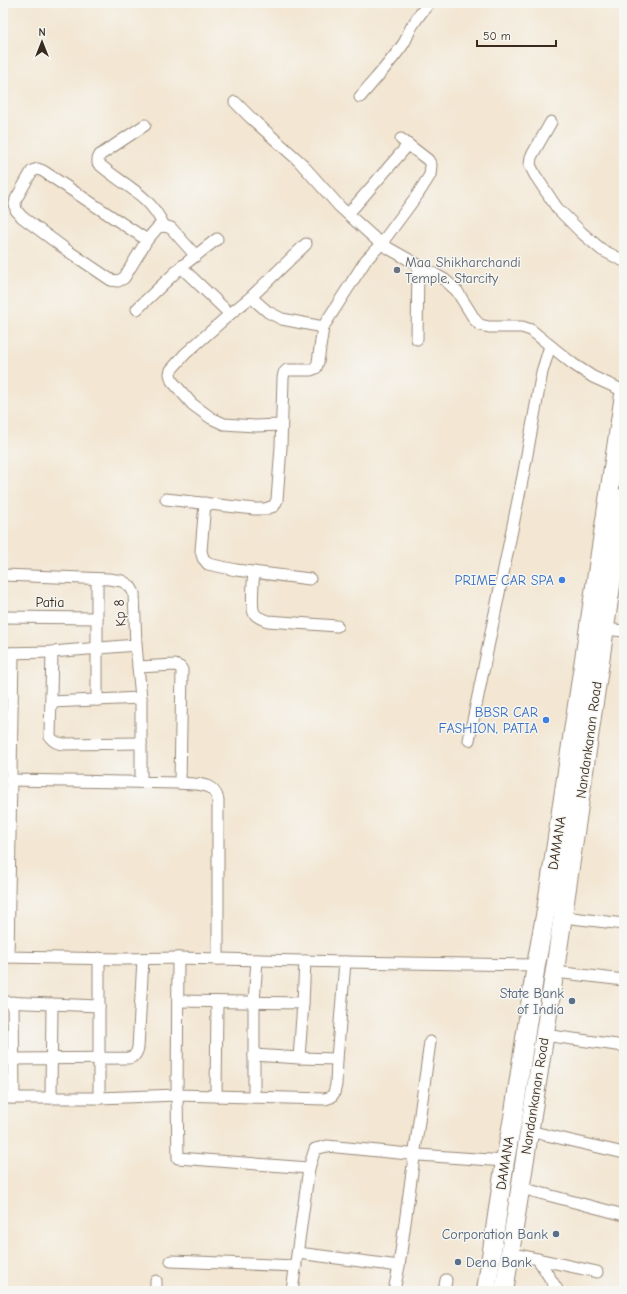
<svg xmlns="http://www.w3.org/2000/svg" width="627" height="1294" font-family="'Comic Neue',sans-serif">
  <rect width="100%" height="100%" fill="#f6f6f2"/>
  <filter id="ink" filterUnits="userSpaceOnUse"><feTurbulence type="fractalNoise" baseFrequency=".025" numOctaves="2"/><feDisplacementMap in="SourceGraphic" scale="8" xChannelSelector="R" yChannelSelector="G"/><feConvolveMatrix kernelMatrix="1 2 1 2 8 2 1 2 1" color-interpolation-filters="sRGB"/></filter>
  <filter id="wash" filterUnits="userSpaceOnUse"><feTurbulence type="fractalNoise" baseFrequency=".012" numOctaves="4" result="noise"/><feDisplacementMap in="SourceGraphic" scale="16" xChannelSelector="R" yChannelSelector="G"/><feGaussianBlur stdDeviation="0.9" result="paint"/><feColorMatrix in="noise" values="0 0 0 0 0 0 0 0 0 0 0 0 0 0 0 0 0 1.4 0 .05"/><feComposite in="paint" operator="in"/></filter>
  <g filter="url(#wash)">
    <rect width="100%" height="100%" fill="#f3e6d2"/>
  </g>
  <g filter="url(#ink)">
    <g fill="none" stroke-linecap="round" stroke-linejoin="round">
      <g stroke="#978878" stroke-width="13">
        <g id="street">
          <path d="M360 97C375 79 391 62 404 43 407 38 409 31 412 26 417 18 423 10 429 3"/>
          <polyline points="235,102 251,118 299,161 340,207 381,244 445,280 457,291 475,320 480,325 489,327 522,327 531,330 573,364 593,377 624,391"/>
          <polyline points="551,122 531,157 530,165 535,175 557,208 582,233 602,250 624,261"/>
          <path d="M145 125 100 155 98 159V163C123 186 148 192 164 226"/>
          <polyline points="348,214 408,145"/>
          <polyline points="147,240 43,171 38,169 32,171 16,199 15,204 16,210 22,217 68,251 111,280 118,281 124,278 147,240 158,227 164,226 171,228 196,256"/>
          <polyline points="181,267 230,314"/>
          <polyline points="251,297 268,312 282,319 323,327"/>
          <polyline points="137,309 181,267 217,239"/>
          <polyline points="417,339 418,265"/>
          <polyline points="281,425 255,426 224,424 211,418 192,404 172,381 170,374 171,370 185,354 230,314 251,297 306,244"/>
          <polyline points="166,499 254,509 265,509 274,506 277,500 281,447 283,378 284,373 287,370 311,370 316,368 318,362 323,327 366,260 381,244 418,194 430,175 431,165 428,160 401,139"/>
          <polyline points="205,503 201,551 203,558 208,564 236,570 310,579"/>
          <path d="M254 572C253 581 251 607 254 613 257 618 263 619 268 621L337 626"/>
          <polyline points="3,575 109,579 122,581 130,586 134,593 136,645 141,698 141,782"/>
          <polyline points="3,617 97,618"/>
          <polyline points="605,629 624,631"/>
          <path d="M52 652 50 737C54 742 57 743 63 744L141 743"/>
          <polyline points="3,653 52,652 136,645"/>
          <polyline points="138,667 175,665 180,667 182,670 180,783"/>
          <polyline points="97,700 97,579"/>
          <polyline points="51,702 141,698"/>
          <polyline points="469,740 524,471 542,372 550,346"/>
          <path d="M10 780 180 783C196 785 214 781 218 800V959"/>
          <polyline points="563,917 624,924"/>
          <polyline points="3,957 124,959 178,958 345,962 536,965"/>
          <polyline points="8,957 13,653"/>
          <polyline points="99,958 99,1098"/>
          <polyline points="178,958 177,1095 178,1158 309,1168"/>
          <polyline points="555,972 624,980"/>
          <polyline points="178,1001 303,1003 305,961"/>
          <polyline points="3,1002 99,1006"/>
          <polyline points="13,1002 14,1098"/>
          <polyline points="303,1003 299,1058 337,1059"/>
          <polyline points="544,1035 624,1046"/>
          <polyline points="254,1055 299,1058"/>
          <path d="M14 1059 128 1058C134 1057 136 1055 138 1048L143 959"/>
          <polyline points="216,1096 217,1002"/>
          <polyline points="254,1097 254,1002 257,960"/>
          <polyline points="3,1098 99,1098 177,1095 325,1099 331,1097 334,1093 336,1085 337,1059 345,962"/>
          <polyline points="51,1098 52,1004"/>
          <polyline points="529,1131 624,1153"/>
          <polyline points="521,1188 624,1215"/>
          <polyline points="298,1253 399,1266"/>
          <polyline points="510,1253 597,1272"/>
          <polyline points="538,1259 558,1291"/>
          <polyline points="171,1261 296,1266"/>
          <polyline points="156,1291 156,1281"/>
          <polyline points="292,1291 309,1168 315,1149 327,1146 419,1155 505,1161"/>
          <polyline points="394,1291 399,1266 430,1042"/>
          <polyline points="444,1291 446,1280"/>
        </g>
      </g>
      <g stroke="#978878" stroke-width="20">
        <g id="primary">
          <polyline points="486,1291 505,1161 514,1112 536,965 546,910 624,395"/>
          <polyline points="504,1291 556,963 624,497"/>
        </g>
      </g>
      <use href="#street" stroke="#fff" stroke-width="11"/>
      <use href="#primary" stroke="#fff" stroke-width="18"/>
    </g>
  </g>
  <circle fill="#6b7280" stroke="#f6f6f2" stroke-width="1.5" cx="397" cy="270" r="4"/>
  <g fill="#3f7fe0" stroke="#f6f6f2" stroke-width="1.5">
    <circle cx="562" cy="580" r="4"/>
    <circle cx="546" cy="720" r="4"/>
  </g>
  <g fill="#5c6f8a" stroke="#f6f6f2" stroke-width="1.5">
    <circle cx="572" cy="1001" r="4"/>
    <circle cx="556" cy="1234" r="4"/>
    <circle cx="458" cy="1262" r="4"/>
  </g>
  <g text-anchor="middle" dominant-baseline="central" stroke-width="3" stroke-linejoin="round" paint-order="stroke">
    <g font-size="14" fill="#5b616d" stroke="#f6f6f2" text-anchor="start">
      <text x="405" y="262">Maa Shikharchandi<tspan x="405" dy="16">Temple, Starcity</tspan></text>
    </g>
    <g font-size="14" fill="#366cbe" stroke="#f6f6f2" text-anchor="end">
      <text x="554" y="580">PRIME CAR SPA</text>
      <text x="538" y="712">BBSR CAR<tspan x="538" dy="16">FASHION, PATIA</tspan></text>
    </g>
    <g font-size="14" fill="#3b2a1e" stroke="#f6f6f2">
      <text x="50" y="602">Patia</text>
      <text transform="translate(120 613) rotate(-94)">Kp 8</text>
      <text transform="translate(589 740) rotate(-82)">Nandankanan Road</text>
      <text transform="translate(557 843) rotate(-81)">DAMANA</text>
      <text transform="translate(535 1096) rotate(-81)">Nandankanan Road</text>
      <text transform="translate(505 1163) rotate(-81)">DAMANA</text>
    </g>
    <g font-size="14" fill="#4e5e75" stroke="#f6f6f2" text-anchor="end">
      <text x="564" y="993">State Bank<tspan x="564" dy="16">of India</tspan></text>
      <text x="548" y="1234">Corporation Bank</text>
      <text x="466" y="1262" text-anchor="start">Dena Bank</text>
    </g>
  </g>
  <rect width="627" height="1294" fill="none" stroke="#f6f6f2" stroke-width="16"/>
  <g transform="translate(42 42)" stroke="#f6f6f2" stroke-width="3" paint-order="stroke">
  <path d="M0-3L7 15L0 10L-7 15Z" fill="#3b2a1e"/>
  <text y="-6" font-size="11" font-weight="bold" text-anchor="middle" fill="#3b2a1e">N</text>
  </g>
  <path d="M477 40v6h79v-6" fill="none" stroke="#3b2a1e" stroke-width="2"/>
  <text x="483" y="40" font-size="12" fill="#3b2a1e" stroke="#f6f6f2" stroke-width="3" paint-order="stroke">50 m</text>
</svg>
